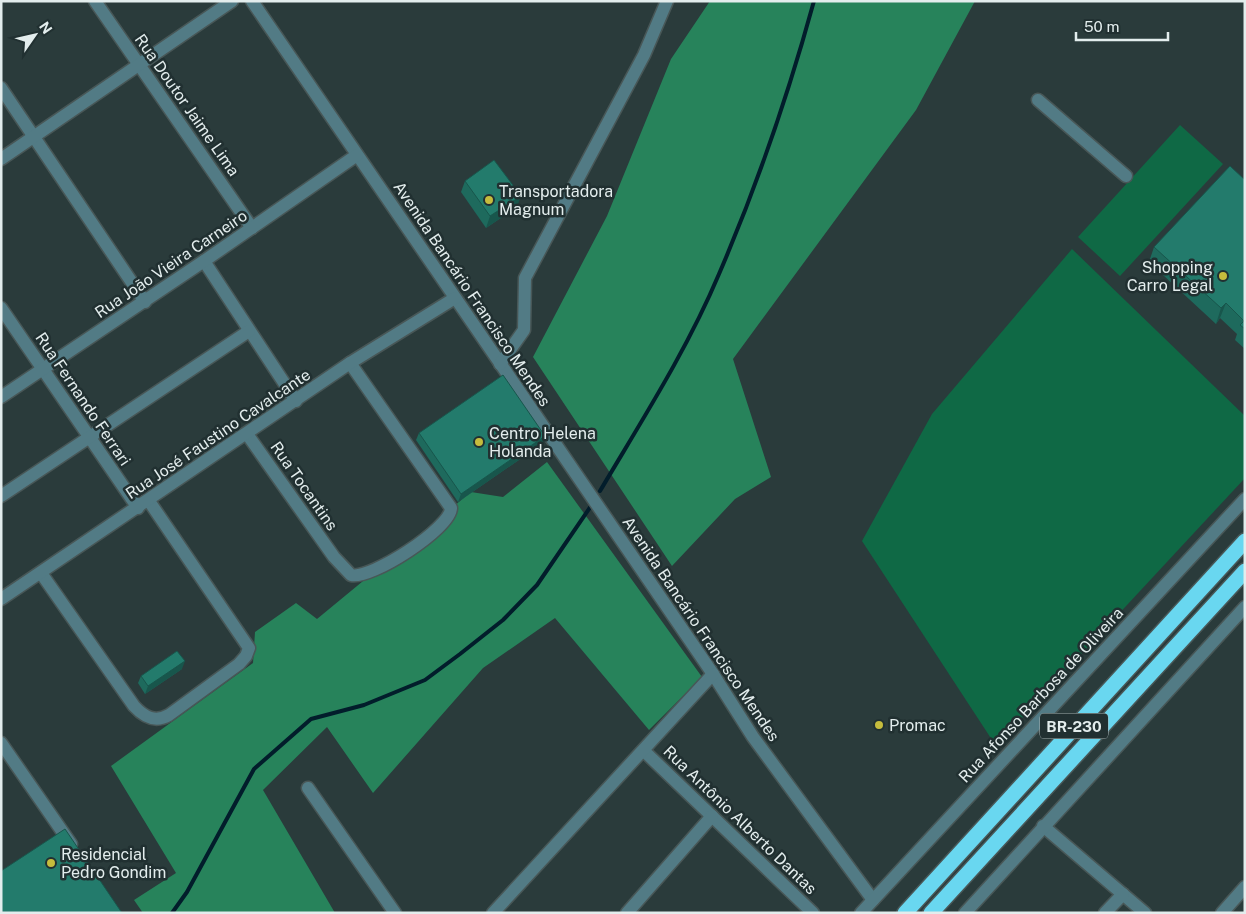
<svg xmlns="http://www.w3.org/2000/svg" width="1246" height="914" font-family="'Public Sans',sans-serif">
  <rect width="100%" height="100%" fill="#2a3b3b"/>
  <g fill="#0f6945">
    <polygon points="1180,125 1223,164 1120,276 1078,237"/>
    <polygon points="1072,249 1245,416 1245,478 996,746 862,541 932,414"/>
  </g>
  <g fill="#27835b">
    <polygon points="710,1 975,1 916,110 733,359 771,477 735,499 672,566 533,357 607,216 671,59"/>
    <polygon points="547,462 702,677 649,730 555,618 483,668 373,793 327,727 263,790 335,913 143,913 134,900 176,873 111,766 253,663 255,632 296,603 317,619 471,492 503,497"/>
  </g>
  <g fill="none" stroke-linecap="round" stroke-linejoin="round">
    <g stroke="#021d2b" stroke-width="4">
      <path d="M600 491C642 420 687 350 719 274 756 188 789 92 814 1"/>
      <polyline points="172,913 187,892 254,769 311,719 364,705 425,680 460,654 503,620 537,585 591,506"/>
    </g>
    <g stroke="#485757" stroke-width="15">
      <g id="minor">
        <polyline points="95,1 252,228"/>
        <polyline points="252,1 713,674 753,737 873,900"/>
        <polyline points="1,88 145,302"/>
        <polyline points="1038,100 1126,176"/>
        <polyline points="1,159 232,1"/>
        <polyline points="204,261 296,401"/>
        <polyline points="1,308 138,508"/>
        <polyline points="500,364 524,330 525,278 644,55 667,1"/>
        <polyline points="1,397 204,261 357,155"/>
        <path d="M247 434 334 557 351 575C371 580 451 528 451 508L350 363"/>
        <polyline points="1,496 249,331"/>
        <path d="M41 573 134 706C144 717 155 723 169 715L239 664 246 656 249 648 149 501"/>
        <polyline points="1,599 350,363 455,298"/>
        <polyline points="1,743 71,844"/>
        <polyline points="644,751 813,913"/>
        <polyline points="308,788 395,913"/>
        <polyline points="1043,826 1145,913"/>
        <polyline points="493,913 713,674"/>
        <polyline points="627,913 712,816"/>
        <polyline points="861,913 1245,499"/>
        <polyline points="965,913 1245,607"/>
        <polyline points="1105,913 1123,894"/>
        <polyline points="1222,913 1245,887"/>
      </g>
    </g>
    <g stroke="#485757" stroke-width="18">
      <g id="highway">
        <polyline points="905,913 1245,541"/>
        <polyline points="931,913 1245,571"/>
      </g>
    </g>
    <use href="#minor" stroke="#527b85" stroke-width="12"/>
    <use href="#highway" stroke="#69d7f0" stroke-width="15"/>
  </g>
  <g fill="#1e6a5d">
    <polygon points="1245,180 1245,349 1235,340 1237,334 1220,318 1216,324 1149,262 1154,247"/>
    <polygon points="465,181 517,207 486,228 461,192"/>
    <polygon points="419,433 542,444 458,502 416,440"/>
    <polygon points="182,669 145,694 138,683 141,676"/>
  </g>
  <g fill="#18564c">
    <polygon points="521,196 517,207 486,228 490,216"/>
    <polygon points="1226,303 1220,318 1216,324 1221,308"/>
    <polygon points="545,436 542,444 458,502 461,494"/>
    <polygon points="185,661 182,669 145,694 148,686"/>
  </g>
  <g fill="#237b6c" stroke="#18564c">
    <polygon points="494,160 521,196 490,216 465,181"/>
    <polygon points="1230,166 1245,180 1245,329 1240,325 1244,321 1226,303 1221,308 1154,247"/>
    <polygon points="503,375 545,436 461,494 419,433"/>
    <polygon points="177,651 185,661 148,686 141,676"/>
    <polygon points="65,829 122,913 1,913 1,871"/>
  </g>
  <g fill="#c5bc3d" stroke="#213031" stroke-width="2">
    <circle cx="489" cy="200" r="5"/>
    <circle cx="1223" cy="276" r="5"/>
    <circle cx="479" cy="442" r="5"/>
    <circle cx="879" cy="725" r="5"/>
    <circle cx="51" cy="863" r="5"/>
  </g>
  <g text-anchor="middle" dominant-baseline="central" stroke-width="5" stroke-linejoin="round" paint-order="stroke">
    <rect fill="#213031" stroke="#a9b4b5" stroke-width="1" x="1040" y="713.5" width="68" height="25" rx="4"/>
    <g font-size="15" font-weight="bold" fill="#e3eded">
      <text x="1074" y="726">BR-230</text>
    </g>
    <g font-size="16" fill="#e3eded" stroke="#213031">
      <text transform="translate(187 105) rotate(55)">Rua Doutor Jaime Lima</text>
      <text transform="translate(171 264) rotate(-34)">Rua João Vieira Carneiro</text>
      <text transform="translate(472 294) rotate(56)">Avenida Bancário Francisco Mendes</text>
      <text transform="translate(83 399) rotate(56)">Rua Fernando Ferrari</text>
      <text transform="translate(218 434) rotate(-34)">Rua José Faustino Cavalcante</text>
      <text transform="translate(304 486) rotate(55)">Rua Tocantins</text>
      <text transform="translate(701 629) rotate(56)">Avenida Bancário Francisco Mendes</text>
      <text transform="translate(1041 695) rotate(-47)">Rua Afonso Barbosa de Oliveira</text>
      <text transform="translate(740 820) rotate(44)">Rua Antônio Alberto Dantas</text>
    </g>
    <g font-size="16" fill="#e3eded" stroke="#213031" text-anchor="start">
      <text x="499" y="191">Transportadora<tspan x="499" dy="18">Magnum</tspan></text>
      <text x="1213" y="267" text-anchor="end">Shopping<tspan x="1213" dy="18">Carro Legal</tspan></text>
      <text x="489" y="433">Centro Helena<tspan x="489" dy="18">Holanda</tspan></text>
      <text x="889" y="725">Promac</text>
      <text x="61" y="854">Residencial<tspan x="61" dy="18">Pedro Gondim</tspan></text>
    </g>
  </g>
  <rect width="1246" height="914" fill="none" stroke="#e3eded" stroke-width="5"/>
  <g transform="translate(35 35) rotate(56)" stroke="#213031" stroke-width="4" paint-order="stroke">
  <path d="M0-4L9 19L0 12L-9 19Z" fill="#e3eded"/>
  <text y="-8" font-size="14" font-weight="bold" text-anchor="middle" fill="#e3eded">N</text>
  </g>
  <path d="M1076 32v8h92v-8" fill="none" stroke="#e3eded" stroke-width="2.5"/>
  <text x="1084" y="32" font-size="15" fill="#e3eded" stroke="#213031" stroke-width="4" paint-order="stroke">50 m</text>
</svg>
